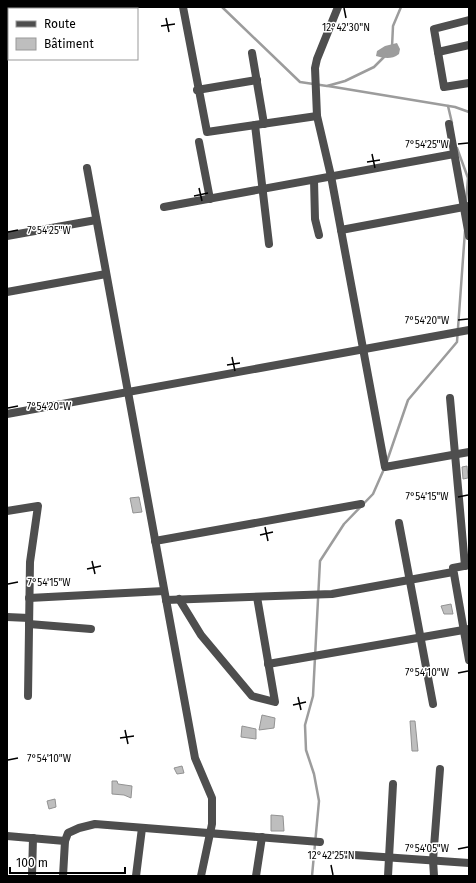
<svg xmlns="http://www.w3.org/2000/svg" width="476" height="883" font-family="'Fira Sans',sans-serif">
  <rect width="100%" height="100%" fill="#fff"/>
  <path fill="#9c9c9c" d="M397 43 400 49 399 54C391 60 384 58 376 56L377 51 385 46Z"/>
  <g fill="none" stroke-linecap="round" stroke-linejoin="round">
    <g stroke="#9c9c9c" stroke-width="2.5">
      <polyline points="222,7 300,82 327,86 345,81 374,67 386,55"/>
      <polyline points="392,47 393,26 401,7"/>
      <polyline points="328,86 455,107 469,112"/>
      <polyline points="448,106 452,123"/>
      <polyline points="457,148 468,178 466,203"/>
      <polyline points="387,461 408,400 457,342 465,231"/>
      <polyline points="312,876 319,801 314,774 306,750 305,725 313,696 320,561 344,524 373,494 384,469"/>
    </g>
  </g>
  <g fill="#bebebe" stroke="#929292">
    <polygon points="467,466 468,478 463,479 462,467"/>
    <polygon points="139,497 142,512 133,513 130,498"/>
    <polygon points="451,604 453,614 444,614 441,606"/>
    <polygon points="262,715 275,718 274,728 259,730"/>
    <polygon points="410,721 415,721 418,751 412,751"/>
    <polygon points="242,726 256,729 256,739 241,737"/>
    <polygon points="182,766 184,773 177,774 174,768"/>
    <polygon points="112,781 117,781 118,784 132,786 131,798 124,795 112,794"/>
    <polygon points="55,799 56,807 49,809 47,801"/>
    <polygon points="271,815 283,816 284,831 271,831"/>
  </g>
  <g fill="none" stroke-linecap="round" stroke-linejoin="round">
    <g stroke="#4e4e4e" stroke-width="8">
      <polyline points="183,7 207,132 317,116"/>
      <polyline points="338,7 317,59 315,68 317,116 331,176 385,467 469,452"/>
      <polyline points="469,20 434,29 444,87 469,83"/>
      <polyline points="438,52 469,45"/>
      <polyline points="252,53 264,124"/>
      <polyline points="197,90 257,80"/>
      <polyline points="449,124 469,236"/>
      <polyline points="255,125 269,244"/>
      <polyline points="199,142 210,199"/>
      <polyline points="87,168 195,758 212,798 212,824 201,876"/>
      <polyline points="314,180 315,219 319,235"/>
      <polyline points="164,207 454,154"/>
      <polyline points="341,230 469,206"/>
      <polyline points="7,236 96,220"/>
      <polyline points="7,292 106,274"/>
      <polyline points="450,398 465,566"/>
      <polyline points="7,414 469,330"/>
      <polyline points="7,511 38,506 30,562 28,696"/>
      <polyline points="399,523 433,704"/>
      <polyline points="155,541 361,504"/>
      <polyline points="469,565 453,568 469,660"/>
      <polyline points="29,598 164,591"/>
      <polyline points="179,599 201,635 252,696 275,702 257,597"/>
      <polyline points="166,600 332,594 453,572"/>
      <polyline points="7,617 29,618"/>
      <polyline points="29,624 91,629"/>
      <polyline points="268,664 469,629"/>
      <polyline points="7,836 65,841"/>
      <polyline points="340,854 469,863"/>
      <polyline points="32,876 33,838"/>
      <polyline points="63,876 65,841 68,833 79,828 95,824 320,842"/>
      <polyline points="136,876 142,828"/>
      <polyline points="256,876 262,837"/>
      <polyline points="388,876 393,784"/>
      <polyline points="434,876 433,860 440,769"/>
    </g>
  </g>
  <path fill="none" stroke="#000" stroke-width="1.5" d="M344 8 346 18M166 18 169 32M161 26 175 24M458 144 468 143M372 154 375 168M367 162 380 160M199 188 202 201M194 196 208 193M8 232 18 230M458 320 468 319M232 357 235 371M227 365 240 363M8 408 18 406M458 497 468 495M265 527 268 541M260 535 273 532M92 561 95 574M87 569 101 566M8 584 18 582M458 673 468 671M298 697 301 710M293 705 306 702M125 730 128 744M120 738 134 736M8 760 18 758M458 849 468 847M331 865 333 875"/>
  <g font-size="10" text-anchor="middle" fill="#000" stroke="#fff" stroke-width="3" stroke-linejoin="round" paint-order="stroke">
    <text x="346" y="31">12°42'30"N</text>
    <text x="427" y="148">7°54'25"W</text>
    <text x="49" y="234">7°54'25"W</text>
    <text x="427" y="324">7°54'20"W</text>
    <text x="49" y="410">7°54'20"W</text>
    <text x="427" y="500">7°54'15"W</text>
    <text x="49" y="586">7°54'15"W</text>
    <text x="427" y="676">7°54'10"W</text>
    <text x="49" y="762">7°54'10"W</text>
    <text x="427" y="852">7°54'05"W</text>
    <text x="331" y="859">12°42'25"N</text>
  </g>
  <rect width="476" height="883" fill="none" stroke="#000000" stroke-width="16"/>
  <rect x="8" y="8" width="130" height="52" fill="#ffffff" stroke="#999999"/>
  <rect x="16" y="21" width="20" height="6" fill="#4e4e4e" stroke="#999999"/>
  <text x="44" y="28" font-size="12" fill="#000000">Route</text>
  <rect x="16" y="38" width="20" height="12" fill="#bebebe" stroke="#999999"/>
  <text x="44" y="48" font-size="12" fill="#000000">Bâtiment</text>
  <path d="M10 867v6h115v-6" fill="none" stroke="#000000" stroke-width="2"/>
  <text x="16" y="867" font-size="12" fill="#000000" stroke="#ffffff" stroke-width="3" paint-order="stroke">100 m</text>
</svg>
